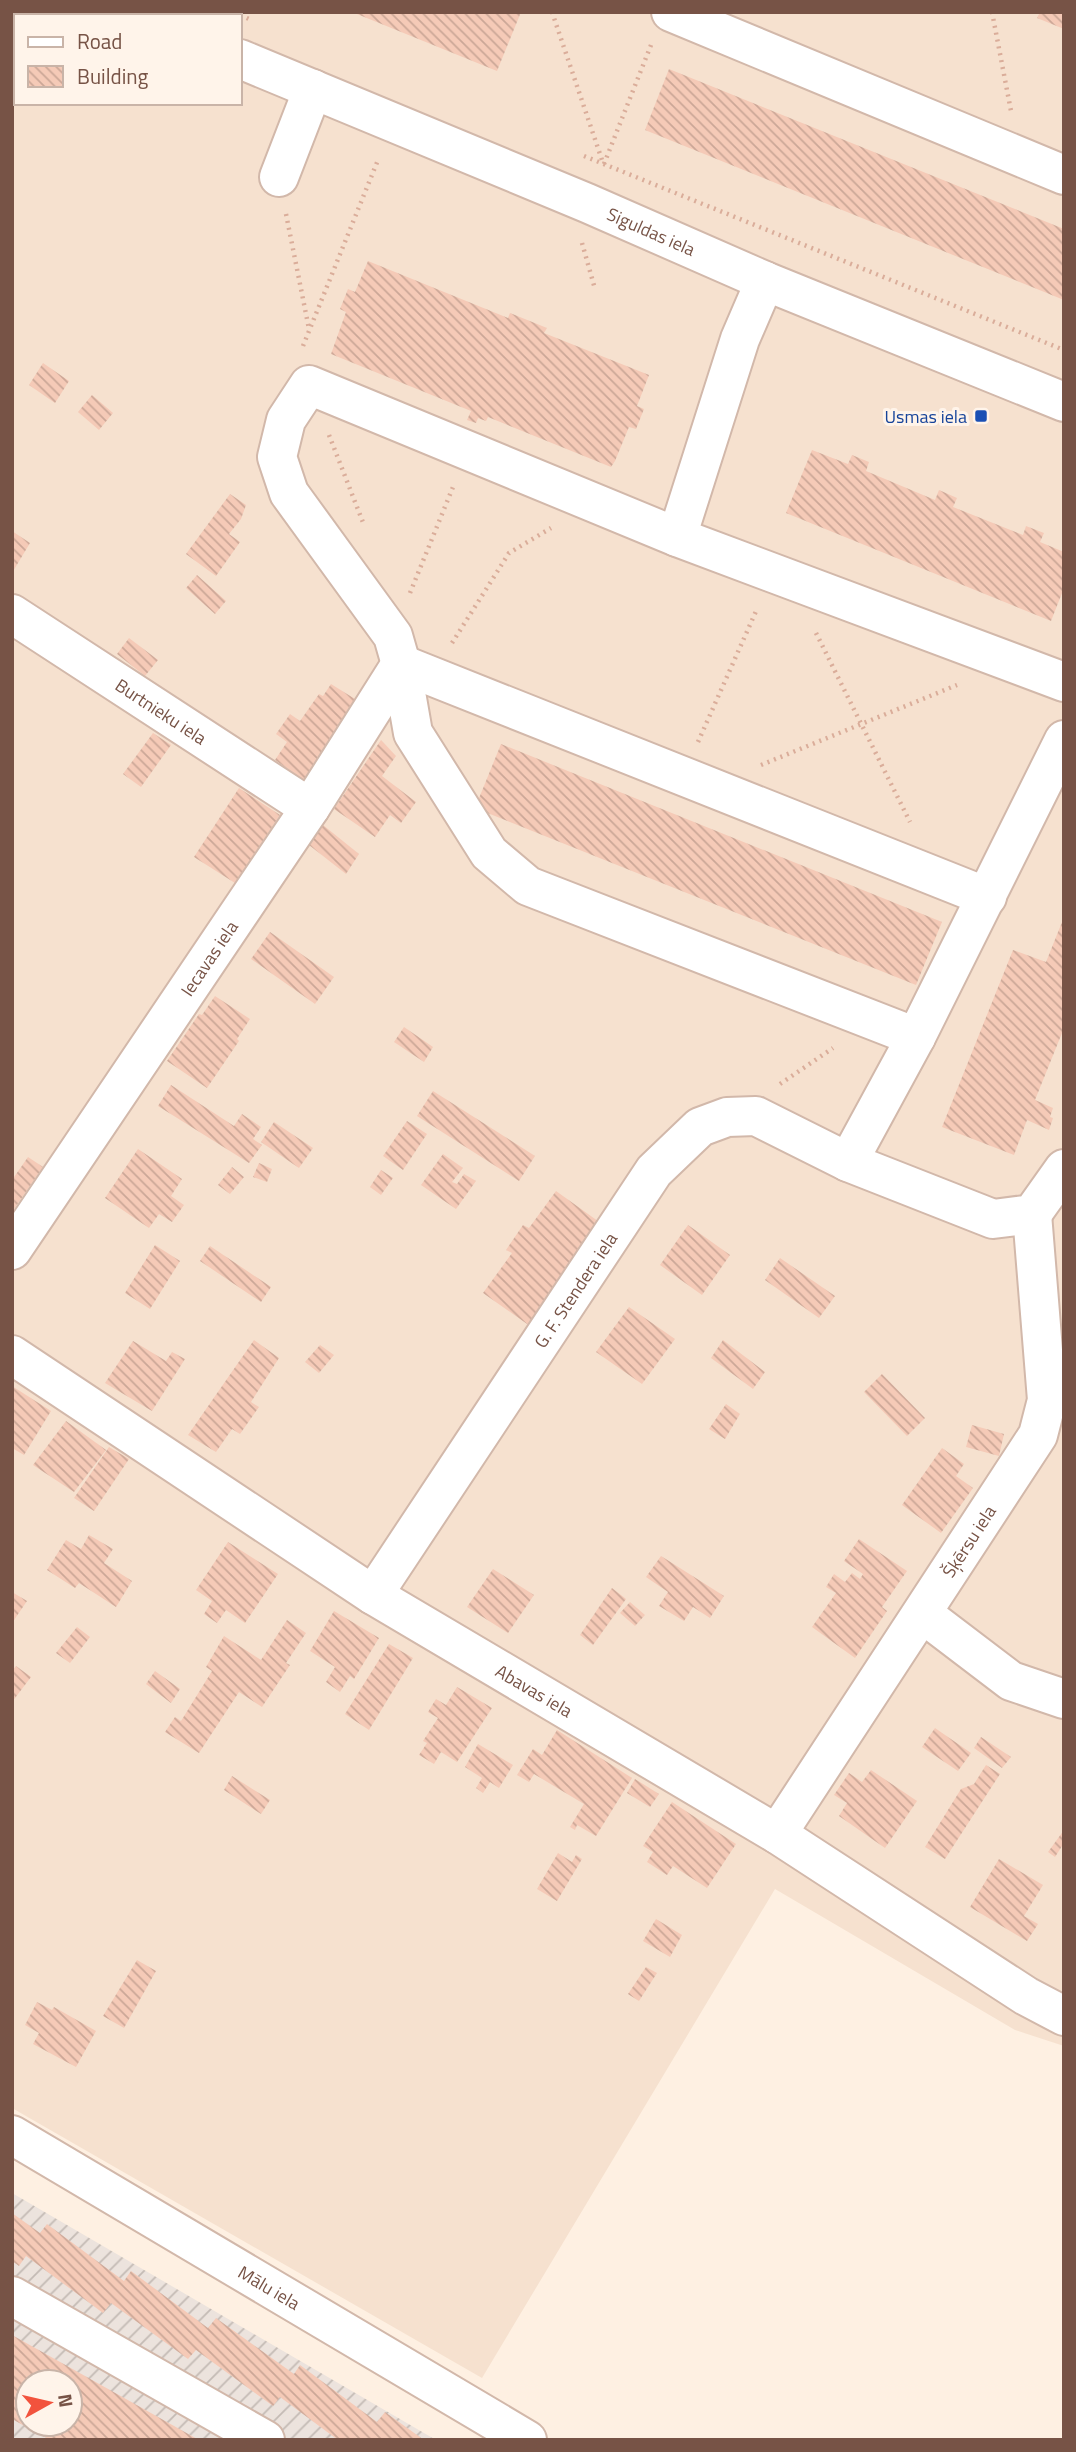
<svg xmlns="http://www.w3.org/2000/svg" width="1076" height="2452" font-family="'Titillium Web',sans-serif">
  <defs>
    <pattern id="industrial-furrows" width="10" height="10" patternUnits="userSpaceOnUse" patternTransform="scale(1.75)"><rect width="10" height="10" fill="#ece3dd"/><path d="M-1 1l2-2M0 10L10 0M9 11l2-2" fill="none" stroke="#c4bbb5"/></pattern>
    <pattern id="building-back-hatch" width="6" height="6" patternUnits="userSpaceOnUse" patternTransform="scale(1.75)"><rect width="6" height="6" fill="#f5cab7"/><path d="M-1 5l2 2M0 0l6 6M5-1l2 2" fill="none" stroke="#cba797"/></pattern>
  </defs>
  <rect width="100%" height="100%" fill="#fef0e2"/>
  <path fill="#f6e1cf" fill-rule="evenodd" d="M12 12H1064V2046L1015 2030 775 1889 482 2378 12 2108ZM16 16H240V103H16Z"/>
  <path fill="url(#industrial-furrows)" fill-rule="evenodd" d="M12 2193 436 2440H12ZM28 2382H70V2424H28Z"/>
  <g fill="url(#building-back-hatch)" fill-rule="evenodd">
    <polygon points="352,12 521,12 497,71"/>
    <polygon points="1040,12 1064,12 1064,29 1037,18"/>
    <polygon points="669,69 1064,229 1064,300 645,130"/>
    <polygon points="368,261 508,318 510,313 547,328 544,333 649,375 637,406 644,409 636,429 629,427 615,461 611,467 488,417 486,421 478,418 476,423 467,420 471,411 331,354 346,312 340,309 348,289 355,292"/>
    <polygon points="43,363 69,381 55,403 29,385"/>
    <polygon points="92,395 113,413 99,430 78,412"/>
    <polygon points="812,450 848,464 852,455 869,462 866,471 935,500 939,490 957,498 953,507 1023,535 1026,526 1044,533 1040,542 1064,552 1064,588 1051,621 786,513"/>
    <polygon points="230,494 246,505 241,519 229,534 240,542 216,576 186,554"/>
    <polygon points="12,531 30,543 12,573"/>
    <polygon points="197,575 226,601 215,614 186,588"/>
    <polygon points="129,638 158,660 145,676 117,654"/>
    <polygon points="331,684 355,699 346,712 349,714 305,781 275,760 287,742 276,734 290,714 300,721 319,694 323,696"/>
    <polygon points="153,733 171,745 141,787 123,774"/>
    <polygon points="381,740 396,756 382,776 416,802 401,823 390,815 375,837 334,809"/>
    <polygon points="501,744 942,922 916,985 475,808"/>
    <polygon points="239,788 280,815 235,883 194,857"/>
    <polygon points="323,825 359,854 346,874 309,845"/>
    <polygon points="1064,917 1064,1033 1062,1033 1035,1100 1053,1108 1050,1117 1053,1118 1049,1130 1027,1120 1014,1155 942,1127 1013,950 1046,962"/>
    <polygon points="270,932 334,977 315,1004 251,959"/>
    <polygon points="215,996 250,1019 237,1039 239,1041 207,1088 167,1061 199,1014 202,1015"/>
    <polygon points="404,1027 433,1047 424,1062 394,1042"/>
    <polygon points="171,1085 234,1126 242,1114 261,1127 253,1139 262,1145 249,1163 158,1106"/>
    <polygon points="433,1091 535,1156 519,1181 417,1116"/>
    <polygon points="407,1121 427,1134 403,1170 383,1156"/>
    <polygon points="274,1122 313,1148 299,1168 261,1142"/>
    <polygon points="138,1149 182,1179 171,1196 184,1205 172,1222 159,1214 149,1228 105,1198"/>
    <polygon points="443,1154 463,1168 452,1182 457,1184 464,1174 476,1181 456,1209 421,1185"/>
    <polygon points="28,1157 43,1167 12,1212 12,1180"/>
    <polygon points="259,1163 272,1169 267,1182 253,1177"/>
    <polygon points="232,1167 244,1177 230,1194 218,1185"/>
    <polygon points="381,1170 393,1178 381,1195 370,1187"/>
    <polygon points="556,1191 602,1224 530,1326 483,1293 512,1253 506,1250 523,1225 529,1228"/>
    <polygon points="688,1225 730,1255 702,1295 660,1265"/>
    <polygon points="155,1245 180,1261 150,1309 125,1293"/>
    <polygon points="210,1246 271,1287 261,1302 200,1261"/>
    <polygon points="780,1258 835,1296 819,1318 765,1280"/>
    <polygon points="629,1307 675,1339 642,1384 596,1352"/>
    <polygon points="254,1340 279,1358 251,1402 259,1407 240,1434 232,1429 216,1452 188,1435"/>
    <polygon points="723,1340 765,1372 753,1389 711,1358"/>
    <polygon points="133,1341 166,1361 172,1352 185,1359 152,1411 105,1383"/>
    <polygon points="320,1345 334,1355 319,1373 305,1362"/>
    <polygon points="882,1374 925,1418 907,1436 864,1392"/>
    <polygon points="12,1386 51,1411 24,1455 12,1448"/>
    <polygon points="726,1404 740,1414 725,1439 709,1429"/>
    <polygon points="66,1421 106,1450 74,1492 33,1465"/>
    <polygon points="972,1425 1004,1434 999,1456 966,1447"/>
    <polygon points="109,1447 129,1459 94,1511 74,1498"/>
    <polygon points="942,1448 964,1464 956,1476 973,1488 941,1533 902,1505"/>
    <polygon points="89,1535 113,1549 104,1563 132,1581 116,1607 79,1583 75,1588 47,1570 66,1540 81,1549"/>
    <polygon points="859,1539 907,1571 882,1607 887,1611 855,1658 812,1627 836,1593 826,1587 834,1574 845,1582 852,1573 860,1579 863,1574 844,1561"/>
    <polygon points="228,1542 278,1574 245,1623 226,1610 217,1623 204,1614 212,1601 196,1590"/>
    <polygon points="661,1556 724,1596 710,1618 693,1607 684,1621 659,1606 668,1592 646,1577"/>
    <polygon points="493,1569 534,1595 508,1633 467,1607"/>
    <polygon points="612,1588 626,1599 593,1645 580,1635"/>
    <polygon points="12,1592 27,1601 12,1623"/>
    <polygon points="630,1602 645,1615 635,1626 620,1613"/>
    <polygon points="334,1611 379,1638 354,1679 350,1676 340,1692 326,1682 335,1667 310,1651"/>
    <polygon points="287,1620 306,1633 286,1663 290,1665 262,1707 239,1692 199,1753 165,1732 175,1717 181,1721 212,1671 206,1667 224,1636 261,1660"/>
    <polygon points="77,1627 90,1637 70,1663 56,1653"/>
    <polygon points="389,1644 413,1658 369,1730 345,1714"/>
    <polygon points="16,1666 31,1677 12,1702 12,1671"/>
    <polygon points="155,1671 180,1689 171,1703 146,1684"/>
    <polygon points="457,1687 492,1708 457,1762 441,1752 434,1764 419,1755 427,1743 423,1741 438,1718 428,1712 436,1699 446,1705"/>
    <polygon points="935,1728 971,1753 958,1771 922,1747"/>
    <polygon points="557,1730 632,1778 596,1836 577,1825 575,1830 570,1827 584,1804 534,1774 529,1782 517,1775 533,1749 542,1755"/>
    <polygon points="981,1737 1011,1757 1002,1768 974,1748"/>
    <polygon points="478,1744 513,1765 499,1788 490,1782 483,1793 476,1788 482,1778 465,1767"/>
    <polygon points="986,1765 1000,1774 945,1859 925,1847 961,1789 974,1784"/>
    <polygon points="871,1770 917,1801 885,1848 839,1816 847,1803 834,1795 849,1773 862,1782"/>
    <polygon points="232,1776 270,1800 261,1814 224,1790"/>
    <polygon points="635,1779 659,1794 650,1807 627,1793"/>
    <polygon points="672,1802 736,1844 707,1888 673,1866 667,1875 647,1862 653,1852 643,1846"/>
    <polygon points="1064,1830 1064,1843 1055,1857 1048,1852"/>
    <polygon points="558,1853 572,1862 576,1855 582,1859 557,1901 537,1889"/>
    <polygon points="999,1859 1043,1885 1024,1916 1038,1924 1027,1941 970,1907"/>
    <polygon points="656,1919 682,1935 670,1957 643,1941"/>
    <polygon points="137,1960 156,1971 124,2028 103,2016"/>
    <polygon points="646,1967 657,1973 639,2001 628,1994"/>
    <polygon points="37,2002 52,2010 54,2007 96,2031 76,2067 33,2044 39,2033 25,2025"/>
    <polygon points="12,2213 40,2233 47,2224 124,2281 131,2271 208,2328 216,2318 294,2374 300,2365 377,2422 385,2412 424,2440 338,2440 280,2397 273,2406 196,2350 188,2359 111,2303 103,2313 26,2256 19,2266 12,2261"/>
    <path d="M12 2335 199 2440H50L12 2419ZM28 2382H70V2424H28Z"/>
  </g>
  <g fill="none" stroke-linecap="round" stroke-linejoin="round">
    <g stroke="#d2b8aa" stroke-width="42">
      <g id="minor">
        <polyline points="122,12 131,16"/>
        <polyline points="671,12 1064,175"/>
        <path id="s1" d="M240 59 587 203 765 281 1064 402"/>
        <polyline points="279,177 313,89"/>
        <polyline points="677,537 740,339 765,281"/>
        <path id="s2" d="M12 614 310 808"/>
        <polyline points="1064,740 916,1037 848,1162 993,1219 1032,1214 1064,1169"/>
        <polyline points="916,1037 528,886 489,853 413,733 401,664 393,636 289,493 277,457 286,420 309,385 677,537 1064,682"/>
        <path id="s3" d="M12 1250 310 808 401 664 987 897"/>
        <path id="s4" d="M12 1355 373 1595 777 1834 1026 1996 1064 2016"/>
        <path id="s5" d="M373 1595 654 1171 700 1127 727 1117 756 1116 848 1162"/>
        <polyline points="923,1614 1011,1681 1064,1699"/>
        <path id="s6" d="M777 1834 1038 1435 1047 1400 1032 1214"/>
        <path id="s7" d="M12 2135 527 2440"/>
        <polyline points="12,2296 265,2440"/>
      </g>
    </g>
    <g stroke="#daad9a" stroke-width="4.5" stroke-dasharray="2 5" stroke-linecap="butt">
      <polyline points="234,12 249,19"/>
      <polyline points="552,12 603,163"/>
      <polyline points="992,12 1011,111"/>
      <polyline points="584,156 1064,350"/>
      <polyline points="604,164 651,45"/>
      <polyline points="286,214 309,329"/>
      <polyline points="582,243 595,289"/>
      <polyline points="303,346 378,160"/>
      <polyline points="329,435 364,525"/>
      <polyline points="410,593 453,487"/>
      <polyline points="816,633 910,822"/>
      <polyline points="452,643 509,553 551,528"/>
      <polyline points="698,742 757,609"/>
      <polyline points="761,765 957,685"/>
      <polyline points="780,1084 833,1048"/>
    </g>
    <use href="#minor" stroke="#fff" stroke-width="38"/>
  </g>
  <rect fill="#1a4fb4" stroke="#fff4ea" stroke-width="2.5" x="974" y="409" width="14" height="14" rx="3.5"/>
  <g text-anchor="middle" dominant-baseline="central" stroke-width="6" stroke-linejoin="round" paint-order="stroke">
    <g font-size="18" fill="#775346" stroke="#fff4ea">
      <text stroke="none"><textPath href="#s1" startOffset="446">Siguldas iela</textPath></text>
      <text stroke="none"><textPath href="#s2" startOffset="178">Burtnieku iela</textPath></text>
      <text stroke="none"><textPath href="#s3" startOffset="352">Iecavas iela</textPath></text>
      <text stroke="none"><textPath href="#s5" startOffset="366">G. F. Stendera iela</textPath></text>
      <text stroke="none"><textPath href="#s6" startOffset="350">Šķērsu iela</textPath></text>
      <text stroke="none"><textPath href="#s4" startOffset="621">Abavas iela</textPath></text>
      <text stroke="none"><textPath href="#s7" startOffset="299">Mālu iela</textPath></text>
    </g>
    <g font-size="18" fill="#164399" stroke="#fff4ea" text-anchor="end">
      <text x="967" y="416">Usmas iela</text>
    </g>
  </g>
  <rect width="1076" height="2452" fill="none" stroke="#775346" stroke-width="28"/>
  <rect x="14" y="14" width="228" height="91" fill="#fff4ea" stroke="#c9b4a8" stroke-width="2"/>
  <rect x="28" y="37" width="35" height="10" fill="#ffffff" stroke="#c9b4a8" stroke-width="2"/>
  <text x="77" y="49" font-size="21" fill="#775346">Road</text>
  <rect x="28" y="66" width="35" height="21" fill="url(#building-back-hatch)" stroke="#c9b4a8" stroke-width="2"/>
  <text x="77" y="84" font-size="21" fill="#775346">Building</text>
  <g transform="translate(49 2403) rotate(82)"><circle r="33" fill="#fff4ea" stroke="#c9b4a8" stroke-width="2"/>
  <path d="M0-5L12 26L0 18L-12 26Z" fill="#f2533d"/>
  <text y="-10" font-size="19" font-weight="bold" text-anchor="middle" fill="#775346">N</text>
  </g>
</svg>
